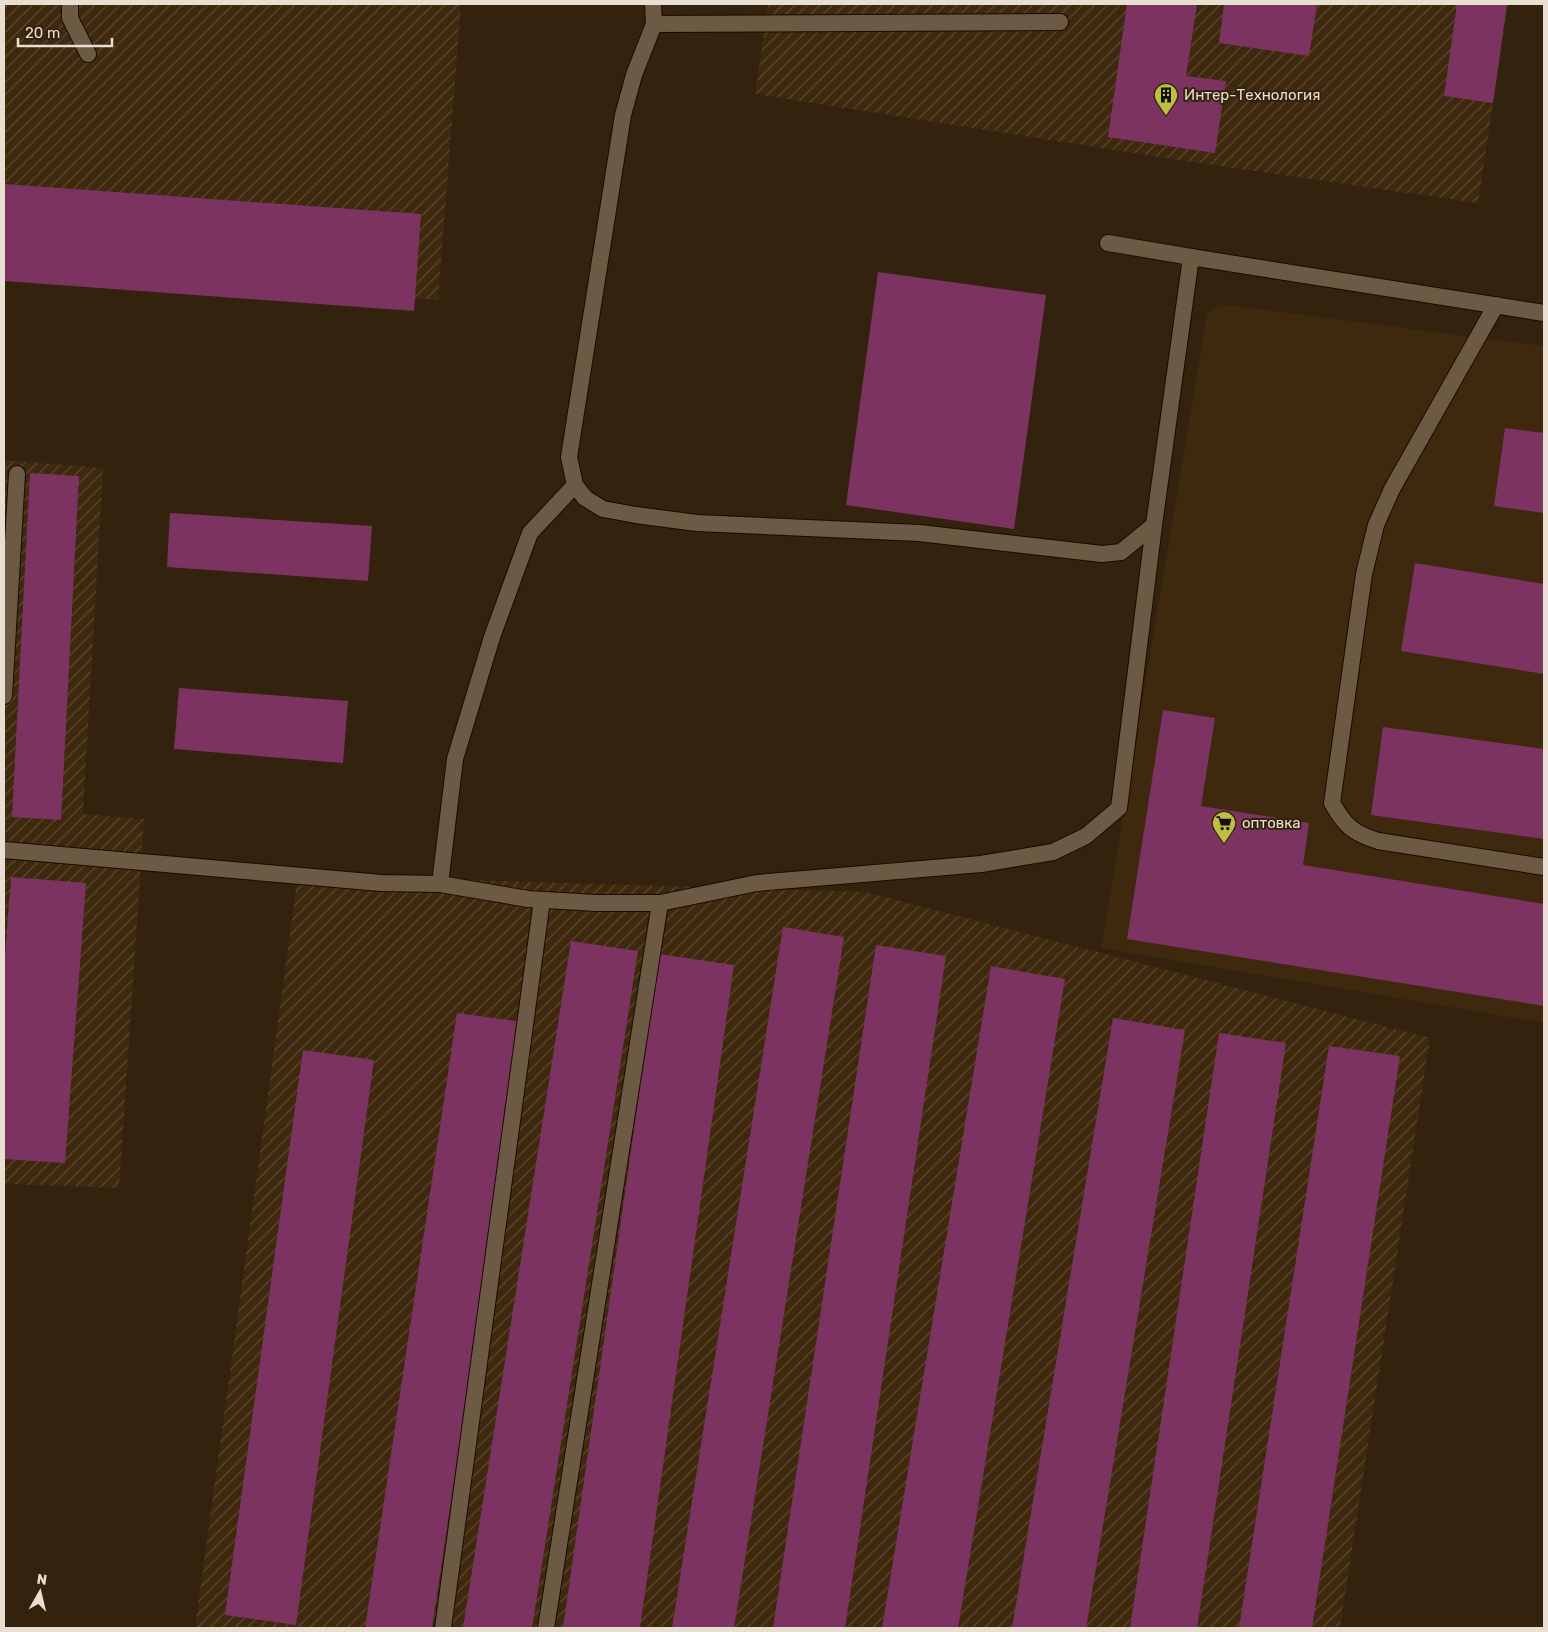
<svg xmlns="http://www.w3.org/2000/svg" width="1548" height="1632" font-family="Rubik,sans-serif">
  <defs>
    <pattern id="industrial-furrows" width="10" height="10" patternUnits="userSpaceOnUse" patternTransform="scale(1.25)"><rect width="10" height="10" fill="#3e290e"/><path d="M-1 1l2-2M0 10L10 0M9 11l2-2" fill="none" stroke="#5a4830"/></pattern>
  </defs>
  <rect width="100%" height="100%" fill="#33220e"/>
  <polygon fill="#3e290e" points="1220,304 1544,346 1544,1023 1101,948 1207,314"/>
  <g fill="url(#industrial-furrows)">
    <polygon points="4,4 461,4 438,300 4,268"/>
    <polygon points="768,4 1508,4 1478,203 1185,161 755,94"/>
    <polygon points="4,460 103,468 83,814 144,819 119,1188 4,1184"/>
    <polygon points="298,875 865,892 1430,1038 1340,1628 195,1628"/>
  </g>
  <g fill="#7d3361">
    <polygon points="1127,4 1197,4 1186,76 1226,81 1215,153 1108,137"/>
    <polygon points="1224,4 1317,4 1309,56 1219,43"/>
    <polygon points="1457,4 1507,4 1493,103 1444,96"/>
    <polygon points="4,184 421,214 414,311 4,281"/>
    <polygon points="878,272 1046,295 1014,529 846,505"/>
    <polygon points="1505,428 1544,433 1544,513 1494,506"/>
    <polygon points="30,473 79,476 61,820 12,817"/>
    <polygon points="170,513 372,526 368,581 167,567"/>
    <polygon points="1415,563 1544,584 1544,674 1401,651"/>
    <polygon points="179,688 348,701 343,763 174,749"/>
    <polygon points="1163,710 1215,718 1201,806 1309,823 1303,865 1544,904 1544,1006 1127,939"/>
    <polygon points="1383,727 1544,749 1544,839 1371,815"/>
    <polygon points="11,877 86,883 65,1163 4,1159 4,970"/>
    <polygon points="783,927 844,937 734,1628 672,1628"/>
    <polygon points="571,941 638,951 532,1628 463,1628"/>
    <polygon points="876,945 946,956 845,1628 773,1628"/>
    <polygon points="659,954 734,965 640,1628 563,1628"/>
    <polygon points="991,966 1065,979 958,1628 882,1628"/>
    <polygon points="457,1013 523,1022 432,1628 365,1628"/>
    <polygon points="1113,1018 1185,1030 1086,1628 1012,1628"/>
    <polygon points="1219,1033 1286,1043 1197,1628 1130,1628"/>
    <polygon points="1329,1046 1400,1056 1312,1628 1239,1628"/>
    <polygon points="303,1050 374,1060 296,1625 225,1615"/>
  </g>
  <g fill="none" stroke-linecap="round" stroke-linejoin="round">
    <g stroke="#1a0b00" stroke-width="18">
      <g id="service">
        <polyline points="70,4 70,18 88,54"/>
        <polyline points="653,4 654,24"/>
        <polyline points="1060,22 654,24 634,75 623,115 569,457 575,485 585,498 603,509 636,515 697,523 919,533 1102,554 1121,552 1154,525 1191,257 1544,313"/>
        <polyline points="1108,243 1191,257"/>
        <path d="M1496 305 1392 489 1376 525 1364 574 1332 803C1345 826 1353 833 1378 841L1544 867"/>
        <polyline points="575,485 530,533 492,637 455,759 440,884 528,899 596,903 660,903 757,883 981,864 1053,852 1086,836 1119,808 1154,525"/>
        <polyline points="4,696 17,474"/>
        <polyline points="4,850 381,883 440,884"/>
        <polyline points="443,1628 542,900"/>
        <polyline points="546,1628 660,903"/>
      </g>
    </g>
    <use href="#service" stroke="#6d5a45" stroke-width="16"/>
  </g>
  <defs>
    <g id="building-pin" transform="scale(1.25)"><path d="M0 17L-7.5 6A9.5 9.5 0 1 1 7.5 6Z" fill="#bebe42" stroke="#33220e"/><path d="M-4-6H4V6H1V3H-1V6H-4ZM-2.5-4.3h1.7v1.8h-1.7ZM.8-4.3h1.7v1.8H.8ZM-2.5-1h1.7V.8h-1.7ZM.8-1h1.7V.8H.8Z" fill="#111"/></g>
    <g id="supermarket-pin" transform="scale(1.25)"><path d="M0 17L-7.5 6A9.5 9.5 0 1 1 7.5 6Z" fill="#bebe42" stroke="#33220e"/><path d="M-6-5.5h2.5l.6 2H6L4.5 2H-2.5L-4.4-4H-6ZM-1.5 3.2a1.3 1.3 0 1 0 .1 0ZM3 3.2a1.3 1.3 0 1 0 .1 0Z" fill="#111"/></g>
  </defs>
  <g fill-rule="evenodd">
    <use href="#building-pin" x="1166" y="95"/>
    <use href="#supermarket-pin" x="1224" y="823"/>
  </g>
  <g text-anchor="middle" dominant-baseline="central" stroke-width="4" stroke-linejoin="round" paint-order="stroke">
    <g font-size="15" fill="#e9ded2" stroke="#33220e" text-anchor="start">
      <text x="1184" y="95">Интер-Технология</text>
      <text x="1242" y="823">оптовка</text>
    </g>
  </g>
  <rect width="1548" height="1632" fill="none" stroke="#e9ded2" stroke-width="10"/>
  <g transform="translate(40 1592) rotate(8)" stroke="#33220e" stroke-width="4" paint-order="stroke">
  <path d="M0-4L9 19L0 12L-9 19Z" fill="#e9ded2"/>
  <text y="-8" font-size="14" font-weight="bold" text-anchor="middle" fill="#e9ded2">N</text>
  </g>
  <path d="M18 38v8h94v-8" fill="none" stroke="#e9ded2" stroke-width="2.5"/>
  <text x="25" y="38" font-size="15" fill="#e9ded2" stroke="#33220e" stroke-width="4" paint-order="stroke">20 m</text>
</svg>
